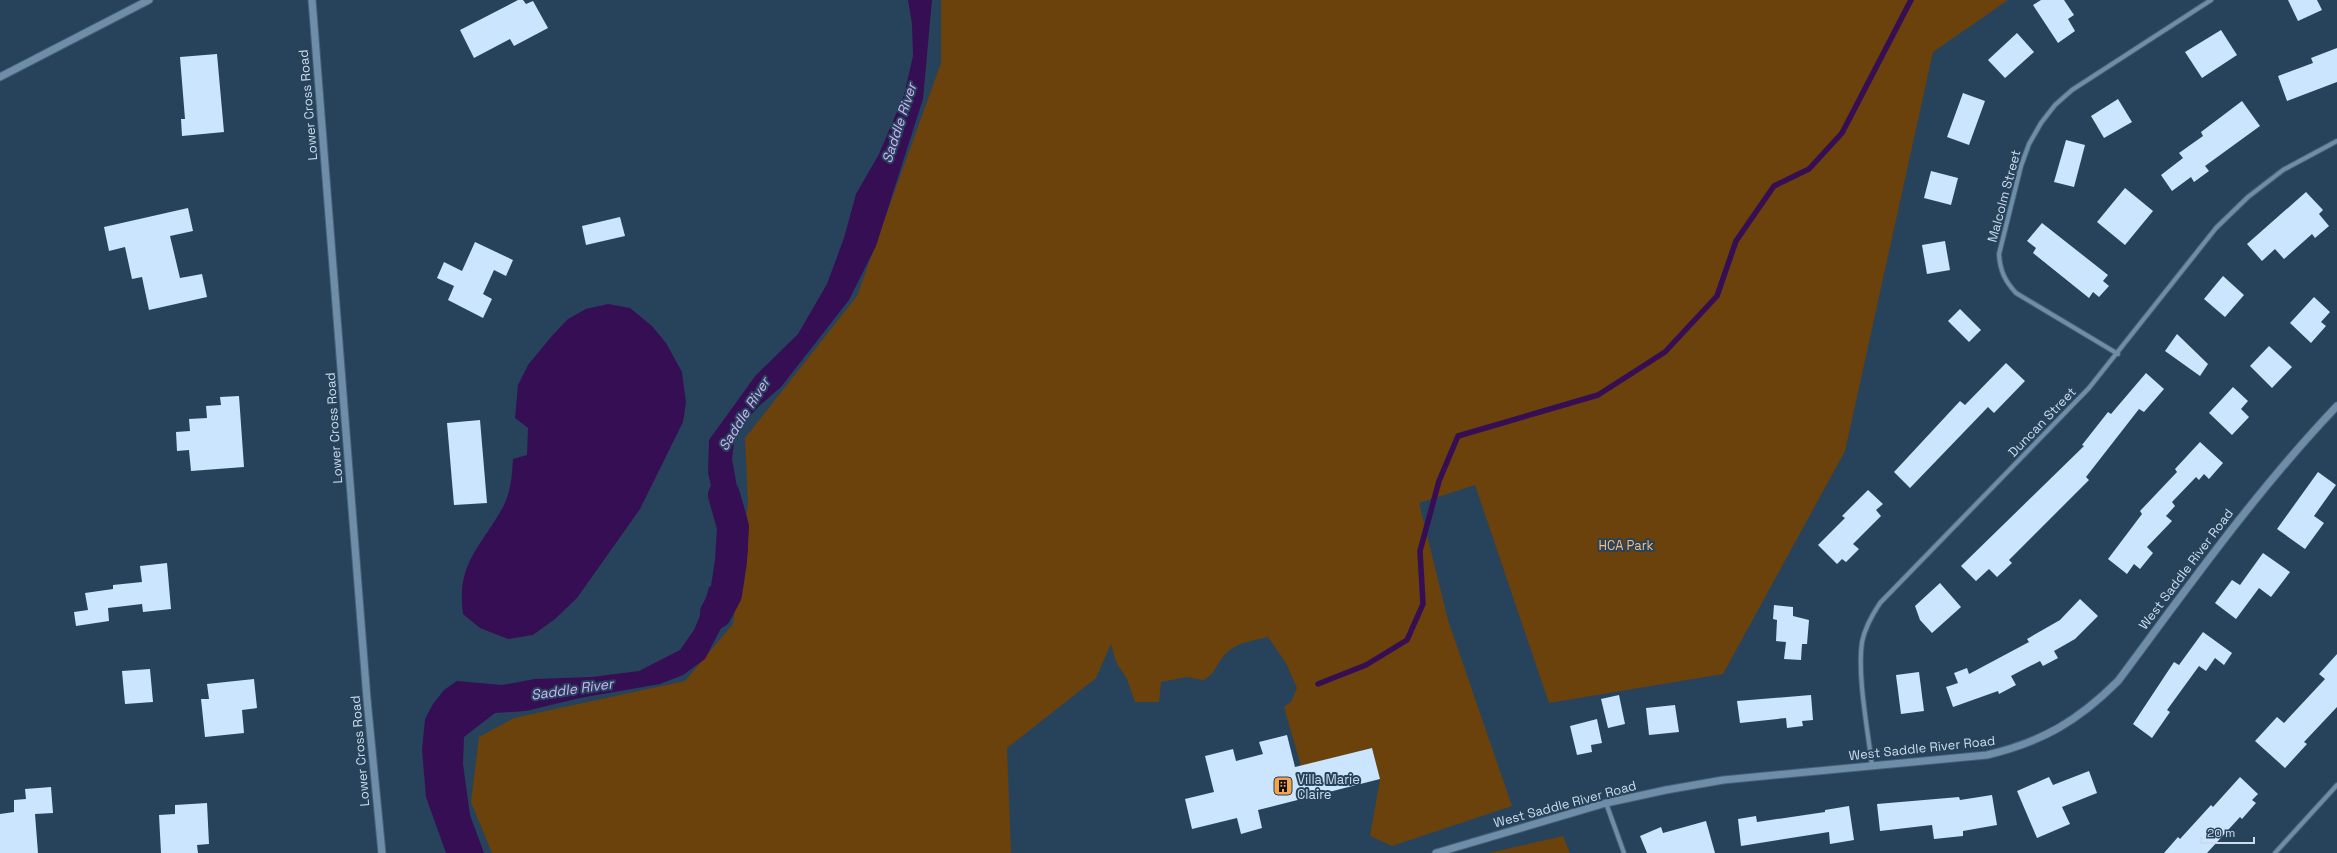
<svg xmlns="http://www.w3.org/2000/svg" width="2337" height="853" font-family="'Space Grotesk',sans-serif">
  <rect width="100%" height="100%" fill="#27435c"/>
  <g fill="#6b410c">
    <path d="M941 0H2008L1933 52 1845 451 1723 674 1549 703 1475 485 1419 503 1448 620 1512 806 1392 846 1370 836 1380 779 1372 748 1301 766 1284 707 1291 702 1297 688 1286 663 1268 637C1252 641 1233 643 1223 657 1214 668 1217 671 1204 680L1187 677 1161 682 1159 702H1135L1127 679 1116 662 1111 644 1096 678 1007 748 1011 853H492L471 802 479 737 514 718 685 681 733 624 748 503 745 438 857 296 941 63Z"/>
    <polygon points="1563,836 1570,853 1489,853"/>
  </g>
  <g fill="#360e53">
    <polygon points="908,0 932,0 923,99 876,246 849,300 781,387 759,406 735,433 732,459 748,548 743,586 705,659 683,675 660,684 580,698 526,711 495,713 464,737 463,764 470,815 484,853 446,853 426,797 422,750 425,719 433,704 444,690 457,681 502,685 535,679 592,677 639,671 680,650 694,630 704,606 709,587 723,580 733,567 734,549 731,534 720,521 712,491 708,472 709,440 756,375 798,334 827,284 844,238 856,194 879,154 904,95 913,56 912,24"/>
    <path d="M608 304 630 308 652 326 666 343 682 372 686 402 683 422 640 509 577 598 555 619 533 635 508 639 480 628 463 614C456 563 481 547 503 507 511 492 512 476 513 459L527 455 528 428 515 418 518 385 528 365 551 337 568 319 586 309Z"/>
  </g>
  <g fill="none" stroke-linecap="round" stroke-linejoin="round">
    <polyline stroke="#360e53" stroke-width="5.5" points="1318,684 1366,665 1407,640 1423,604 1420,551 1439,481 1458,436 1598,395 1665,352 1717,296 1736,241 1774,186 1809,169 1842,133 1911,0"/>
    <polyline stroke="#360e53" stroke-width="32" points="716,613 726,594 731,561 733,527 724,495"/>
  </g>
  <g fill="#cae5fd">
    <polygon points="518,0 523,0 526,4 533,1 548,28 514,46 510,39 474,58 460,30"/>
    <polygon points="2041,0 2064,0 2074,15 2068,19 2075,31 2058,43 2033,5"/>
    <polygon points="2288,0 2317,0 2322,10 2298,21"/>
    <polygon points="2221,30 2237,55 2202,78 2185,52"/>
    <polygon points="2017,33 2034,52 2005,78 1988,60"/>
    <polygon points="2337,48 2337,82 2287,101 2278,76 2313,63 2311,58"/>
    <polygon points="217,54 224,132 182,136 181,119 185,119 180,57"/>
    <polygon points="1963,93 1985,101 1969,145 1947,137"/>
    <polygon points="2118,99 2132,122 2104,138 2091,116"/>
    <polygon points="2242,101 2260,126 2205,166 2209,171 2194,182 2191,177 2172,191 2161,175 2183,158 2179,153 2203,136 2201,132"/>
    <polygon points="2066,140 2085,145 2074,187 2054,182"/>
    <polygon points="1931,171 1958,178 1951,205 1924,198"/>
    <polygon points="2125,188 2153,211 2125,245 2097,222"/>
    <polygon points="2306,192 2323,210 2319,214 2329,226 2315,238 2312,234 2284,259 2275,249 2262,261 2247,244"/>
    <polygon points="188,208 193,231 170,236 180,278 202,274 207,297 149,310 142,277 132,279 125,247 109,251 104,227"/>
    <polygon points="620,217 625,236 586,245 582,226"/>
    <polygon points="2042,223 2108,275 2103,281 2109,286 2099,297 2093,292 2089,298 2033,253 2036,248 2027,241"/>
    <polygon points="1945,241 1950,270 1927,274 1922,245"/>
    <polygon points="475,242 513,260 506,276 494,270 483,294 492,299 483,318 448,300 454,286 437,278 444,262 462,271"/>
    <polygon points="2223,276 2244,295 2225,317 2204,299"/>
    <polygon points="2314,297 2330,312 2321,322 2326,326 2311,343 2290,323"/>
    <polygon points="1960,309 1981,330 1969,342 1948,321"/>
    <polygon points="2177,334 2208,364 2200,376 2165,351"/>
    <polygon points="2269,346 2292,367 2272,388 2250,366"/>
    <polygon points="2006,363 2025,381 1994,413 1988,407 1910,488 1894,472 1960,401 1965,405"/>
    <polygon points="2146,373 2164,389 2144,412 2139,409 2086,477 2089,480 2009,560 2012,563 1997,577 1989,569 1976,581 1961,566 2084,446 2082,445 2108,412 2111,414"/>
    <polygon points="2233,387 2248,401 2241,409 2249,417 2232,435 2209,413"/>
    <polygon points="239,396 244,467 191,471 189,450 177,451 176,432 190,431 189,419 207,418 206,406 221,405 220,397"/>
    <polygon points="480,420 487,503 454,505 447,423"/>
    <polygon points="2200,442 2223,463 2209,479 2204,474 2199,480 2196,477 2172,502 2175,506 2166,516 2172,521 2147,547 2153,553 2140,569 2134,564 2127,574 2108,559 2142,514 2140,511 2177,472 2175,469"/>
    <polygon points="2318,472 2336,485 2314,516 2324,523 2305,549 2277,529"/>
    <polygon points="1868,490 1883,504 1876,510 1881,516 1853,544 1859,549 1846,562 1842,559 1837,564 1818,545 1845,518 1842,516"/>
    <polygon points="2263,553 2290,572 2271,597 2259,588 2236,619 2215,603 2232,580 2240,585"/>
    <polygon points="167,563 171,609 143,612 142,604 108,608 109,621 76,626 74,612 88,610 85,593 113,589 113,585 142,582 140,566"/>
    <polygon points="1940,583 1961,607 1932,633 1920,620 1915,606"/>
    <polygon points="2080,599 2098,616 2075,639 2054,651 2058,658 2043,666 2040,661 2011,676 2016,685 1999,694 1998,691 1953,707 1946,687 1958,683 1954,673 1967,668 1969,674 2029,642 2027,639 2060,620"/>
    <polygon points="1774,605 1793,607 1793,616 1809,620 1807,644 1802,644 1801,660 1784,659 1786,642 1776,641 1777,620 1773,619"/>
    <polygon points="2203,632 2232,653 2224,665 2215,658 2206,671 2199,666 2167,710 2170,712 2152,738 2133,724 2174,662 2179,665"/>
    <polygon points="2337,654 2337,707 2304,742 2307,744 2285,768 2255,741 2277,717 2284,723 2325,679 2319,674"/>
    <polygon points="150,669 153,702 125,704 122,671"/>
    <polygon points="1919,672 1924,711 1901,714 1896,675"/>
    <polygon points="254,679 257,708 242,710 244,733 205,737 201,699 209,699 207,684"/>
    <polygon points="1619,695 1625,724 1608,728 1601,699"/>
    <polygon points="1811,695 1813,720 1802,721 1803,726 1787,728 1786,718 1740,723 1737,701"/>
    <polygon points="1675,705 1679,732 1649,735 1646,708"/>
    <polygon points="1597,719 1602,743 1591,745 1592,752 1577,755 1570,726"/>
    <polygon points="1287,735 1295,767 1372,748 1380,779 1258,810 1262,828 1241,834 1237,818 1192,829 1185,799 1214,792 1205,756 1233,749 1236,761 1263,754 1259,742"/>
    <polygon points="2089,771 2097,793 2062,807 2070,824 2037,838 2017,791 2049,777 2053,785"/>
    <polygon points="2240,777 2258,794 2252,800 2256,803 2242,819 2240,817 2207,853 2164,853 2178,837 2180,839 2211,805 2213,807"/>
    <polygon points="51,787 53,813 35,814 38,853 0,853 0,814 14,812 14,800 26,799 25,789"/>
    <polygon points="1992,795 1997,825 1963,831 1963,836 1934,839 1932,825 1880,831 1877,804 1959,797 1960,800"/>
    <polygon points="207,803 209,844 197,845 198,853 161,853 159,815 175,814 175,805"/>
    <polygon points="1849,806 1854,840 1830,844 1829,832 1741,846 1738,819 1756,816 1757,822 1825,812 1825,810"/>
    <polygon points="1706,821 1715,853 1647,853 1640,836 1661,827 1663,833"/>
  </g>
  <g fill="none" stroke-linecap="round" stroke-linejoin="round">
    <g stroke="#465f74" stroke-width="6">
      <g id="minor">
        <path d="M2118 354 2016 293C2005 281 2000 271 1999 254L2021 166 2029 144 2041 123 2055 105 2072 90 2211 0"/>
        <path d="M1872 766C1868 731 1857 675 1862 642 1865 627 1872 615 1880 603L2089 388 2216 228 2248 197 2283 170 2337 141"/>
        <polyline points="1606,803 1624,853"/>
        <polyline points="2275,853 2337,785"/>
      </g>
    </g>
    <g stroke="#465f74" stroke-width="9">
      <g id="tertiary">
        <polyline points="312,0 367,699 382,853"/>
        <polyline points="0,77 149,0"/>
        <path d="M1436 853 1606 803 1666 790 1723 780 1987 755C2042 742 2078 721 2118 681 2188 587 2256 491 2337 406"/>
      </g>
    </g>
    <use href="#minor" stroke="#6e8da9" stroke-width="4"/>
    <use href="#tertiary" stroke="#6e8da9" stroke-width="7"/>
  </g>
  <defs>
    <g id="building-square" transform="scale(1)"><rect x="-9" y="-9" width="18" height="18" rx="4" fill="#f5a345" stroke="#27435c"/><path d="M-4-6H4V6H1V3H-1V6H-4ZM-2.5-4.3h1.7v1.8h-1.7ZM.8-4.3h1.7v1.8H.8ZM-2.5-1h1.7V.8h-1.7ZM.8-1h1.7V.8H.8Z" fill="#111"/></g>
  </defs>
  <g fill-rule="evenodd">
    <use href="#building-square" x="1283" y="786"/>
  </g>
  <g text-anchor="middle" dominant-baseline="central" stroke-width="4" stroke-linejoin="round" paint-order="stroke">
    <g font-size="13" fill="#ccdcec" stroke="#27435c">
      <text transform="translate(308 105) rotate(-95)">Lower Cross Road</text>
      <text transform="translate(2004 196) rotate(-75)">Malcolm Street</text>
      <text transform="translate(2042 422) rotate(-46)">Duncan Street</text>
      <text transform="translate(334 428) rotate(-94)">Lower Cross Road</text>
      <text transform="translate(2186 569) rotate(-53)">West Saddle River Road</text>
      <text transform="translate(1922 748) rotate(-6)">West Saddle River Road</text>
      <text transform="translate(360 751) rotate(-95)">Lower Cross Road</text>
      <text transform="translate(1565 804) rotate(-15)">West Saddle River Road</text>
    </g>
    <g font-size="13" fill="#f7ba7c" stroke="#27435c">
      <text x="1626" y="545">HCA Park</text>
    </g>
    <g font-size="13" fill="#ccdcec" stroke="#27435c" text-anchor="start">
      <text x="1297" y="779">Villa Marie<tspan x="1297" dy="15">Claire</tspan></text>
    </g>
    <g font-size="14" font-style="italic" fill="#d2b0f8" stroke="#27435c">
      <text transform="translate(899 123) rotate(-72)">Saddle River</text>
      <text transform="translate(744 414) rotate(-58)">Saddle River</text>
      <text transform="translate(572 689) rotate(-8)">Saddle River</text>
    </g>
  </g>
  <path d="M2201 837v6h53v-6" fill="none" stroke="#ccdcec" stroke-width="2"/>
  <text x="2207" y="837" font-size="12" fill="#ccdcec" stroke="#27435c" stroke-width="3" paint-order="stroke">20 m</text>
</svg>
